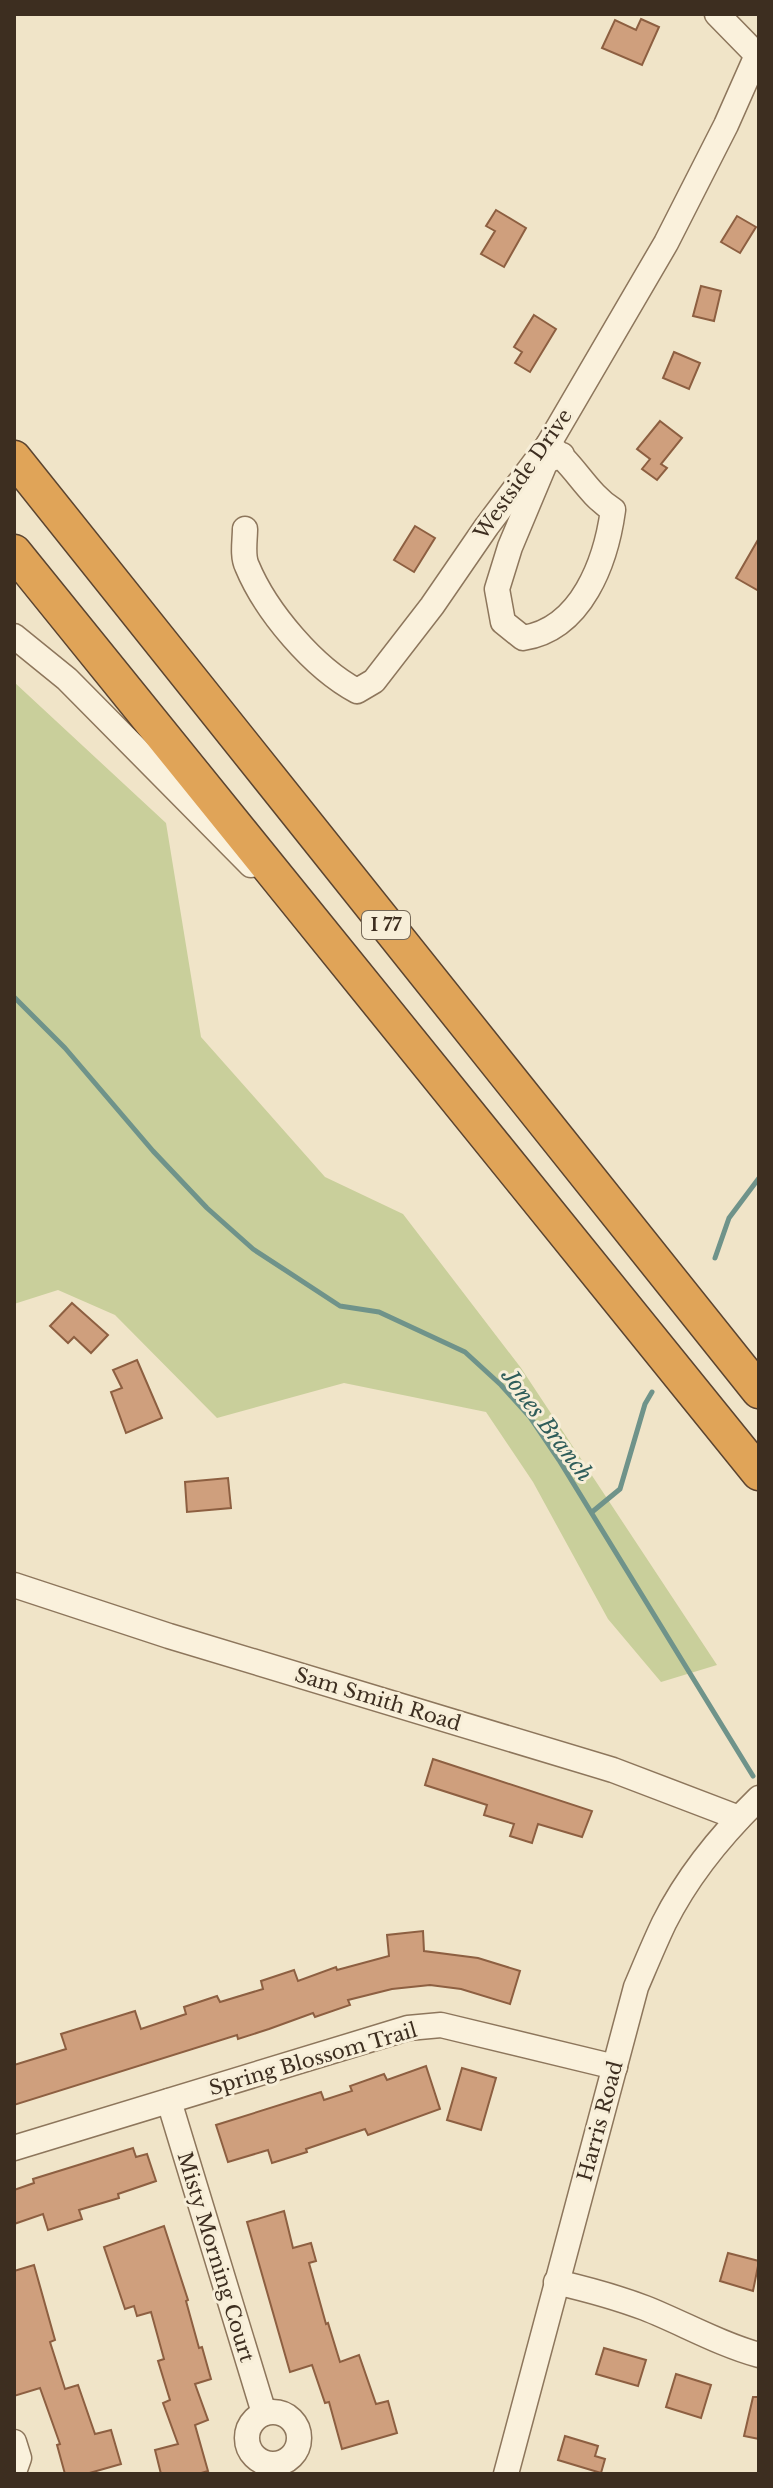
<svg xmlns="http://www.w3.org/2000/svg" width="773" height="2488" font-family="'Libre Baskerville',serif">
  <rect width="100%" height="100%" fill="#f0e4c8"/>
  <polygon fill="#c9cf9b" points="14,682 166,823 201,1037 325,1177 403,1214 521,1368 717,1665 661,1682 608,1619 533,1482 486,1412 344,1383 217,1418 115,1315 58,1290 14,1304"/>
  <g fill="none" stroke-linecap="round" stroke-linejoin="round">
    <g stroke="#6f938a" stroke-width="5">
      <polyline points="14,997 65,1048 153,1151 207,1208 253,1249 340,1306 379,1312 465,1352 501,1385 530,1417 559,1460 753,1776"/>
      <polyline points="715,1258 729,1218 759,1178"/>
      <polyline points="592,1512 620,1489 645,1404 652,1392"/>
    </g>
  </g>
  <g fill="#cf9f7d" stroke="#8d5f41" stroke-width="2">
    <polygon points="641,19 659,27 642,65 602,48 615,20 636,30"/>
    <polygon points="496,210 526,228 504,267 481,254 495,231 486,226"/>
    <polygon points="737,216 756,227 740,253 721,242"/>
    <polygon points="701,286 721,291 714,321 693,316"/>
    <polygon points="534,315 556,329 530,372 515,363 522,352 514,347"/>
    <polygon points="674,352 700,363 689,389 663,378"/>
    <polygon points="660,421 682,438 661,464 667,468 657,480 642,469 650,459 637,449"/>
    <polygon points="415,526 435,538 414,572 394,560"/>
    <polygon points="759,538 759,591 736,578"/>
    <polygon points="72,1303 108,1335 91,1353 74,1337 68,1343 50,1326"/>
    <polygon points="137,1360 162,1418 126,1433 111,1392 122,1388 113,1370"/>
    <polygon points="228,1478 231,1508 187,1512 185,1482"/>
    <polygon points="433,1759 592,1811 582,1837 538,1824 532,1843 510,1836 514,1824 484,1815 487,1805 425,1785"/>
    <polygon points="423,1931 424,1951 478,1958 520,1971 510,2004 461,1989 430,1985 392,1989 348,2000 350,2005 315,2017 313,2013 269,2029 238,2039 237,2035 14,2105 14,2065 66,2049 61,2034 135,2011 141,2029 186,2014 184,2007 217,1996 220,2002 263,1989 261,1981 294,1970 298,1981 336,1967 337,1970 389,1956 387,1935"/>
    <polygon points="426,2066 440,2109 368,2135 365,2129 306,2149 307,2152 272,2163 268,2150 228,2162 216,2125 321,2092 324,2100 352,2091 350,2086 384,2074 387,2080"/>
    <polygon points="462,2068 496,2078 481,2130 447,2120"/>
    <polygon points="133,2148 136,2157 147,2154 156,2181 118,2194 119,2198 79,2210 82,2219 48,2230 43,2214 14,2224 14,2190 34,2183 33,2179"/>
    <polygon points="284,2211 293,2248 311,2243 316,2261 309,2263 326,2324 328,2323 340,2362 359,2355 376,2404 388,2401 397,2433 342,2449 329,2402 325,2403 312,2365 290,2372 247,2222"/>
    <polygon points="164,2226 188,2300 186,2301 199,2348 202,2347 211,2379 195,2384 208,2420 195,2425 208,2471 198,2474 161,2474 155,2450 178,2444 163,2403 170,2400 158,2361 164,2359 151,2312 137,2316 134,2306 125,2309 104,2247"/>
    <polygon points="728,2253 759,2261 753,2291 720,2281"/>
    <polygon points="34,2265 55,2340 50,2342 65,2389 78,2385 95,2434 111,2430 121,2464 86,2474 65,2474 57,2445 60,2444 40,2388 14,2396 14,2271"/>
    <polygon points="604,2348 646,2360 638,2386 596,2374"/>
    <polygon points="676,2374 711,2385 701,2418 666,2407"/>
    <polygon points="753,2397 759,2397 759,2439 744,2436"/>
    <polygon points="565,2436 598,2446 595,2456 605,2459 601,2473 558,2460"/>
  </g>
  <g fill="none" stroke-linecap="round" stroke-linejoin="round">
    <g stroke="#8d765c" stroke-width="27">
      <g id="minor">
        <polyline points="717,14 759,57"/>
        <path d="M548 445C574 463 586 493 613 510 606 561 582 629 523 638L503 622 497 589 510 547 546 461 562 455"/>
        <path d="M245 529C245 540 242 556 247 566 266 612 314 668 357 691L374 681 432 606 487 526 548 445 666 243 726 125 757 55"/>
        <polyline points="14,636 67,679 251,865"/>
        <polyline points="14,1585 169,1636 613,1770 739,1818"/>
        <polyline points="169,2101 264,2413"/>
        <polyline points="14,2148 408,2028 441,2025 615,2067"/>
        <path d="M556 2282C586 2289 616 2297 645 2308 683 2323 719 2344 759 2355"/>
        <circle cx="273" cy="2438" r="26"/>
        <polyline points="14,2442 19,2458 14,2472"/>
        <path d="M506 2474 636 1987C645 1966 654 1944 664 1923 687 1877 722 1834 759 1798"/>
      </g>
    </g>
    <g stroke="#5b4430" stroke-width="37">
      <g id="highway">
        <polyline points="14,458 759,1391"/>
        <polyline points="14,552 759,1473"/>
      </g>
    </g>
    <use href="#minor" stroke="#faf1dc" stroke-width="24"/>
    <use href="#highway" stroke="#e0a458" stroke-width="34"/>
  </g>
  <g text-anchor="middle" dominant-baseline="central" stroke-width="6" stroke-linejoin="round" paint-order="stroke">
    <rect fill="#f7eed8" stroke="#756857" stroke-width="2" x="362" y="911" width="48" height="28" rx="6"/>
    <g font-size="18" font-weight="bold" fill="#3d2e20">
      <text x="386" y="925">I 77</text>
    </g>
    <g font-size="20" fill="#3d2e20" stroke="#f7eed8">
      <text transform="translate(523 474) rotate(-55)">Westside Drive</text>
      <text transform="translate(378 1699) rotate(17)">Sam Smith Road</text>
      <text transform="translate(313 2059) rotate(-16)">Spring Blossom Trail</text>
      <text transform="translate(600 2121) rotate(-75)">Harris Road</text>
      <text transform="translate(216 2257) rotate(73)">Misty Morning Court</text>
    </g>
    <g font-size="22" font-style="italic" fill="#2f5d5a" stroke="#f7eed8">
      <text transform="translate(547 1425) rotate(53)">Jones Branch</text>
    </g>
  </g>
  <rect width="773" height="2488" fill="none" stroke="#3d2e20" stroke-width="32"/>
</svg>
